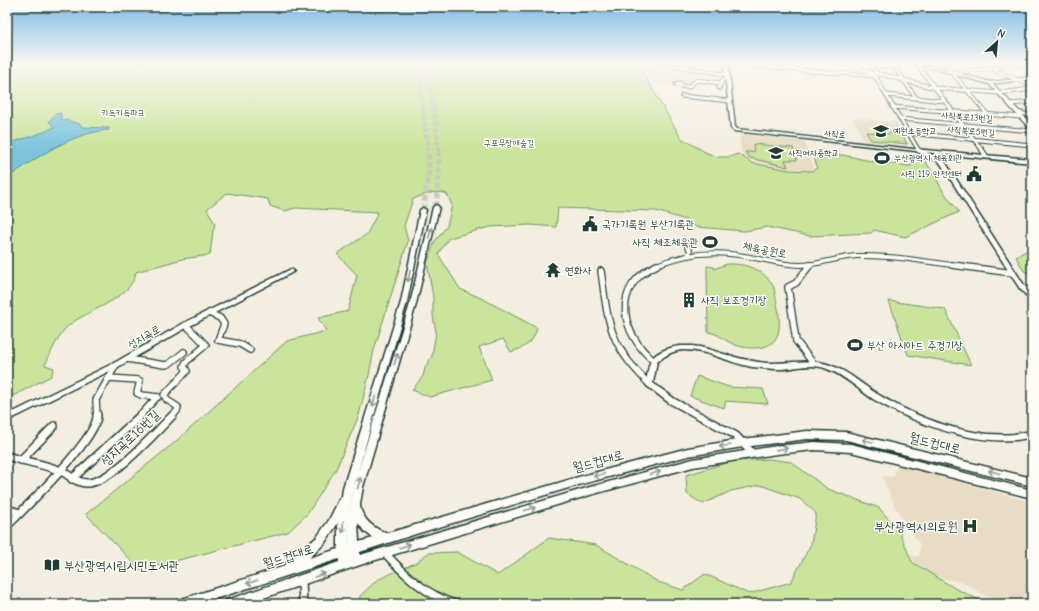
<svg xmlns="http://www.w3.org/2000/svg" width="1039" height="611" font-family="'Comic Neue','Poor Story',sans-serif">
  <rect width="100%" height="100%" fill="#f3eee0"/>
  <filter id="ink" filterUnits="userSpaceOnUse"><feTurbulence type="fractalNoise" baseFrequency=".025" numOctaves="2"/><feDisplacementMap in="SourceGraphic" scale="8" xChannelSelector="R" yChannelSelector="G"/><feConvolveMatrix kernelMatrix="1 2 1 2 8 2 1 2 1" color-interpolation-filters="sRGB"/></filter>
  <g filter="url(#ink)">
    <g fill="#e8ddc4">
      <polygon points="657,63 694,70 688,84 685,86 651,82 641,64"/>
      <polygon points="853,118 896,122 910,145 864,141"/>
      <polygon points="739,134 804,141 814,168 811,170 788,169 751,161 744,156 741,150"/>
      <polygon points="898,465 1032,502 1032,604 1011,604 985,596 964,583 937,577 915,562 909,555 919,557 920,545 895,507 882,476 893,477"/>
    </g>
    <g fill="#cae59b" stroke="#749168">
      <path d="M7 63H625L639 66 681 138 705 152 717 157H729L738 154 752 163 789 170 812 171 817 168 814 156 843 155 875 162 911 166 912 157 925 161 932 171 943 191 959 212 905 237 874 230 871 233 810 236 767 227 745 231 696 227 686 220 656 211 558 208 556 227 530 225 490 227 449 238 438 254 460 289 483 299 537 328C533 343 526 347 511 352L503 339 479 347 492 380 430 397 412 390 423 376 425 368 432 356 436 332 433 316V297L427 263 435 241 447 226 452 205 447 194C436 189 424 195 413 199L404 226 408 241 374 350 369 375 359 415 336 469 308 513 288 532 140 570 86 514 174 443 287 341 326 331 318 318 348 311 357 275 337 254 367 234 378 212 295 208 285 211 270 206 268 199 227 193 207 209 215 224 213 231 210 255 182 259 136 272C132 300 85 310 67 327 59 333 50 355 45 365L54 368 51 376 7 399Z"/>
      <polygon points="866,132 902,135 907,144 871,140"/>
      <polygon points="753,144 793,148 797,160 785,160 788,167 750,158 745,152 754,152"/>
      <polygon points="1032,247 1032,275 1024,271 1016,257"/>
      <path d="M727 264C746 263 766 270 774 288 777 307 789 341 763 347 754 349 744 348 735 345 725 341 718 333 708 332L707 266 714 267V269Z"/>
      <polygon points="889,301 945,309 971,365 908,355"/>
      <polygon points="697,376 729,387 763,389 768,404 726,401 724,408 690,396"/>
      <polygon points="770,459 791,462 828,489 879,508 899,531 912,562 956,589 988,604 358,604 360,596 377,580 417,562 428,553 457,552 498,575 549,538 596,545 658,582 683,590 705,574 749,594 791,582 811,544 816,513 800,499 760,485 731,491 703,504 687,494 686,475 733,461"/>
    </g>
    <path fill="#7cc4dd" stroke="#578e99" d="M61 113V119L80 124 82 127 109 128V130C71 133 38 157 7 178V144L44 132 54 127 49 122 55 114Z"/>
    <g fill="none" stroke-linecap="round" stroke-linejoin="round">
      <g stroke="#c9cbbe" stroke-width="4.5" stroke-dasharray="4.5 2" stroke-linecap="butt">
        <polyline points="418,63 428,151"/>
        <polyline points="426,63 435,117 439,151"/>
      </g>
      <g stroke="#c9cbbe" stroke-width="5.5" stroke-dasharray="5.5 3" stroke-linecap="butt">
        <polyline points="436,207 439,170 439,150"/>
        <polyline points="423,210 429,173 428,150"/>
      </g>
      <g stroke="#1f3d34" stroke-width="5">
        <g id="minor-far3">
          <polyline points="663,63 728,75"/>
          <polyline points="847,63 873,74"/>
          <polyline points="892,63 916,98"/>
          <polyline points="916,63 983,151"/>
          <polyline points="944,63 988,115"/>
          <polyline points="726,64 875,76"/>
          <polyline points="871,65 876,73 935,88 1000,93 1032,89"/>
          <polyline points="871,65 894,67"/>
          <polyline points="992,69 1032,86"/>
          <polyline points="952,73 1032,63"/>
          <polyline points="875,76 919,151"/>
          <polyline points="680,83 676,85 688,87 697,80 721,83"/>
          <polyline points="719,88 723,79 728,79"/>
          <polyline points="886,95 944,101"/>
          <polyline points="682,96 730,101"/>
          <polyline points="1010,104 1032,102"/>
          <polyline points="892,107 1022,117"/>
          <polyline points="900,119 1032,131"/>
          <polyline points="908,133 1032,145"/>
        </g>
      </g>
      <g stroke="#1f3d34" stroke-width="6">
        <g id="minor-far2">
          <polyline points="918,150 941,161"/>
          <polyline points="982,150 986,156"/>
          <polyline points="684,241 690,250 688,256"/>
          <path d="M654 266C684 253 717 250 750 257 766 260 783 265 800 265 820 265 838 257 857 256 892 255 926 262 960 266"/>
          <polyline points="809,266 810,265"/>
        </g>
      </g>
      <g stroke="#1f3d34" stroke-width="8">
        <g id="minor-far1">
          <polyline points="810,265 796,283 788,287 796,341 813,363"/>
          <polyline points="952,265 1013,273"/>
          <path d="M601 271C605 297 606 325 620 348 627 362 639 373 649 384"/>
          <polyline points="209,313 220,318 224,324 218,340 240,344 250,350"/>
          <polyline points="127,359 165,365 169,364 184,352"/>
          <path d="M654 361C621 334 610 286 657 265"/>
          <polyline points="109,378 138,380 140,381 137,393 141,395 158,397"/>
          <polyline points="97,416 96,400 116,365"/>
          <polyline points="140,416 157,397"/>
          <polyline points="172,416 177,411 178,407 167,400 164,395 187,371 184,366 186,362 206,345 186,325"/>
        </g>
      </g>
      <g stroke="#1f3d34" stroke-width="10">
        <g id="minor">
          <path d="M7 456C25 462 46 464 63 472 70 476 79 484 88 483 113 481 155 433 173 415"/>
          <polyline points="21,460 54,426"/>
          <polyline points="72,479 141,415"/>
          <polyline points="7,509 20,513"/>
          <path d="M7 526C25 508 98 438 97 415"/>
          <path d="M385 553C405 575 426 595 455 604"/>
          <polyline points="302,581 303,604"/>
        </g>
      </g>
      <g stroke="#1f3d34" stroke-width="3">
        <g id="tertiary">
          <polygon points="1032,77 1032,79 990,84 988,83 990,82"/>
          <polygon points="291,269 294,271 293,272 188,327 118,367 7,421 7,415 114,363 184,323"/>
          <path d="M680 346H692L700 347C722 353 744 361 767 363 788 364 810 358 830 365 849 371 863 386 879 395 917 418 969 438 1014 434 1020 433 1026 432 1032 431V437C1026 438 1020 440 1014 440 969 444 911 422 873 399 858 389 844 375 827 369 813 363 797 368 782 369 772 369 762 368 752 367 729 363 708 350 684 350 674 350 665 355 657 362L653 383 675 399 738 433 756 452 757 454 756 456 753 457 750 456 732 437 669 403 647 386 646 384C647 378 648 364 652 359 657 351 671 347 680 346Z"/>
        </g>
      </g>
      <g stroke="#1f3d34" stroke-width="3">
        <g id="secondary">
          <polygon points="724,63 728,63 735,127 737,129 913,149 1032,159 1032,163 940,154 1024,285 1032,293 1032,299 1030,299 1020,289 934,153 734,131 731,128"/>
          <polygon points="914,63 920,63 991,82 1019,111 1032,115 1031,117 1022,115 1032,125 1032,129 1030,129 989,84"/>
          <path d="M436 205 439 207 416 304 363 487C362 492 361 498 360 504 360 518 375 530 388 533L582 476 688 448 743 439 807 431 846 432 1032 478V486L846 440 807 439 743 447 688 456 582 484 419 533 360 552V555L590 487 693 459 777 446 814 442 851 444 1032 490V498L851 452 814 450 777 454 693 467 590 495 366 563 246 604H225L226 600 230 599 339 562V559L199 604H177L178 600 182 599 282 567 317 537 329 520 340 498 342 497 343 488 401 302 420 210 423 208 426 210 407 302 353 488 349 514 353 487 410 304 433 207ZM338 523V549L309 558 324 544ZM348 523 349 545V546L348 524ZM358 523 364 531 373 538 359 542Z"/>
        </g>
      </g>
      <use href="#minor-far3" stroke="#fdfcf7" stroke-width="3"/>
      <use href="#minor-far2" stroke="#fdfcf7" stroke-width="4"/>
      <use href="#minor-far1" stroke="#fdfcf7" stroke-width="5.5"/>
      <use href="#minor" stroke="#fdfcf7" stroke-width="7"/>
      <use href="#tertiary" fill="#fdfcf7" fill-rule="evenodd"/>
      <use href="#secondary" fill="#fdfcf7" fill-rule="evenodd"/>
    </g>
    <defs><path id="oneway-shaft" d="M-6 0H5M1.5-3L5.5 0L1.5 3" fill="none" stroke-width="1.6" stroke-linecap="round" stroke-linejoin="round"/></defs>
    <g stroke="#8e9c96">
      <use href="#oneway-shaft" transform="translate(430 233) rotate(-76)"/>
      <use href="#oneway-shaft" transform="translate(409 276) rotate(102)"/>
      <use href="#oneway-shaft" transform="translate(396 359) rotate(-73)"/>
      <use href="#oneway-shaft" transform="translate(374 401) rotate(107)"/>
      <use href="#oneway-shaft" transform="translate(868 441) rotate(-168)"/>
      <use href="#oneway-shaft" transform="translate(725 446) rotate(171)"/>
      <use href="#oneway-shaft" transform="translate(782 449) rotate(-8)"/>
      <use href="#oneway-shaft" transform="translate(994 472) rotate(-166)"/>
      <use href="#oneway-shaft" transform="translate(655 473) rotate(-15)"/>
      <use href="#oneway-shaft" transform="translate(599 475) rotate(165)"/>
      <use href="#oneway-shaft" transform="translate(359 483) rotate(-75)"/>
      <use href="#oneway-shaft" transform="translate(530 509) rotate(-17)"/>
      <use href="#oneway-shaft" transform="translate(343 527) rotate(93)"/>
      <use href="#oneway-shaft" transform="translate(405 546) rotate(-17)"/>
      <use href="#oneway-shaft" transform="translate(320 575) rotate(-19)"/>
      <use href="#oneway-shaft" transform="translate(252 582) rotate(163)"/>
    </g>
  </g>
  <linearGradient id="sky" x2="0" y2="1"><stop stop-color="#7dbae4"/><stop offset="0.43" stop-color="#faf7f1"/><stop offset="1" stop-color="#faf7f1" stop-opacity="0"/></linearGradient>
  <rect width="1039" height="148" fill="url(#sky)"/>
  <defs>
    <g id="school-bare" transform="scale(1.2)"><path d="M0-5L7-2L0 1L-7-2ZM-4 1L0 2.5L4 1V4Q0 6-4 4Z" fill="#1f3d34" stroke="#fdfcf7" stroke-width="2.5" paint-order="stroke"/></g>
    <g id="stadium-bare" transform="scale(1.2)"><path d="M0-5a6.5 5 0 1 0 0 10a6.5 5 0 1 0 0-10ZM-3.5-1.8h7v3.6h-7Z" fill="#1f3d34" stroke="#fdfcf7" stroke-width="2.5" paint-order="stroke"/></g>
    <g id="civic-bare" transform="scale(1.2)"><path d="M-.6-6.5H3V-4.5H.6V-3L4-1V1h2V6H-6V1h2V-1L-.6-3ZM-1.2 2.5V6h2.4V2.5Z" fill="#1f3d34" stroke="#fdfcf7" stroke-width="2.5" paint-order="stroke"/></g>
    <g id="temple-bare" transform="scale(1.2)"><path d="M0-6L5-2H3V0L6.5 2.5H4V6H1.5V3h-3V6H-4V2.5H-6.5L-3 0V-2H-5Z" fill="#1f3d34" stroke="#fdfcf7" stroke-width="2.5" paint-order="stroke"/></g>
    <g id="building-bare" transform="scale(1.2)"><path d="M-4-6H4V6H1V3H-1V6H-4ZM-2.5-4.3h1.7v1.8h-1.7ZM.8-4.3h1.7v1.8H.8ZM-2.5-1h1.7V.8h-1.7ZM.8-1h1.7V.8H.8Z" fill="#1f3d34" stroke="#fdfcf7" stroke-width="2.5" paint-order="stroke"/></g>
    <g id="hospital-bare" transform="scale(1.2)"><path d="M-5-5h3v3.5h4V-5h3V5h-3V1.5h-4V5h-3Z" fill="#1f3d34" stroke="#fdfcf7" stroke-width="2.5" paint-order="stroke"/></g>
    <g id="library-bare" transform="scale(1.2)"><path d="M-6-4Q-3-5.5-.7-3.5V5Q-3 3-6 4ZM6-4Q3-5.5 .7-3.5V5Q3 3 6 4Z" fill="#1f3d34" stroke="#fdfcf7" stroke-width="2.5" paint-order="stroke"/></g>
  </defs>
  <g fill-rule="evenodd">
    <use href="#school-bare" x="881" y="131"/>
    <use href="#school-bare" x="776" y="153"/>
    <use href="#stadium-bare" x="882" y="158"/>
    <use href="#civic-bare" x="974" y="174"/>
    <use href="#civic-bare" x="590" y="224"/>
    <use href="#stadium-bare" x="710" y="242"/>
    <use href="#temple-bare" x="553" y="270"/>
    <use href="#building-bare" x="689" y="300"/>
    <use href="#stadium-bare" x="855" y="345"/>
    <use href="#hospital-bare" x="970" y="526"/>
    <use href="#library-bare" x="52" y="565"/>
  </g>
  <g text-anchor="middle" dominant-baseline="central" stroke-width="3" stroke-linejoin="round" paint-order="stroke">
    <g font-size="9" fill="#415f49" stroke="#fdfcf7">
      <text x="123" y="113">키득키득파크</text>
      <text x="509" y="143">구포무장애숲길</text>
    </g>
    <g font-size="9" fill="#1f3d34" stroke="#fdfcf7">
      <text transform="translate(967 117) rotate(5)">사직북로13번길</text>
      <text transform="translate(971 131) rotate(5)">사직북로5번길</text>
      <text transform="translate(835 134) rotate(6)">사직로</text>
    </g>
    <g font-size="9" fill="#1f3d34" stroke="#fdfcf7" text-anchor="start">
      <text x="893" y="131">예원초등학교</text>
      <text x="788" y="153">사직여자중학교</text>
      <text x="894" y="158">부산광역시 체육회관</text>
      <text x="962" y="174" text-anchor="end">사직 119 안전센터</text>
    </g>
    <g font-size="11" fill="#1f3d34" stroke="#fdfcf7" text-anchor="start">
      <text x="602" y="224">국가기록원 부산기록관</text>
      <text x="698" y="242" text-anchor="end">사직 체조체육관</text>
      <text x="565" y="270">연화사</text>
      <text x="701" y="300">사직 보조경기장</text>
      <text x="867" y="345">부산 아시아드 주경기장</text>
    </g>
    <g font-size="11" fill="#1f3d34" stroke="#fdfcf7">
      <text transform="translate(765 250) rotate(11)">체육공원로</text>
      <text transform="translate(144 337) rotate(-30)">성지곡로</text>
    </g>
    <g font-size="13" fill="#1f3d34" stroke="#fdfcf7">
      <text transform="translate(130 438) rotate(-43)">성지곡로16번길</text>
      <text transform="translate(935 443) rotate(14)">월드컵대로</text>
      <text transform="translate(598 461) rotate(-15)">월드컵대로</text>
      <text transform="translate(288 556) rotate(-18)">월드컵대로</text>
    </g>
    <g font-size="13" fill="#1f3d34" stroke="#fdfcf7" text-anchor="end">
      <text x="958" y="526">부산광역시의료원</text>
      <text x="64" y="565" text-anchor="start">부산광역시립시민도서관</text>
    </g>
  </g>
  <rect width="1039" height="611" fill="none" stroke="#fdfcf7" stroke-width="24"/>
  <rect x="12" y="12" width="1015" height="587" fill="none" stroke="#1f3d34" stroke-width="1.5" filter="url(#ink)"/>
  <g transform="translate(997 42) rotate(27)" stroke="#fdfcf7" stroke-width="3" paint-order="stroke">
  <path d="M0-3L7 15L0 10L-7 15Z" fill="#1f3d34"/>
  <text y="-6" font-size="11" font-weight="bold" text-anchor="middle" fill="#1f3d34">N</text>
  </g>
</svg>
